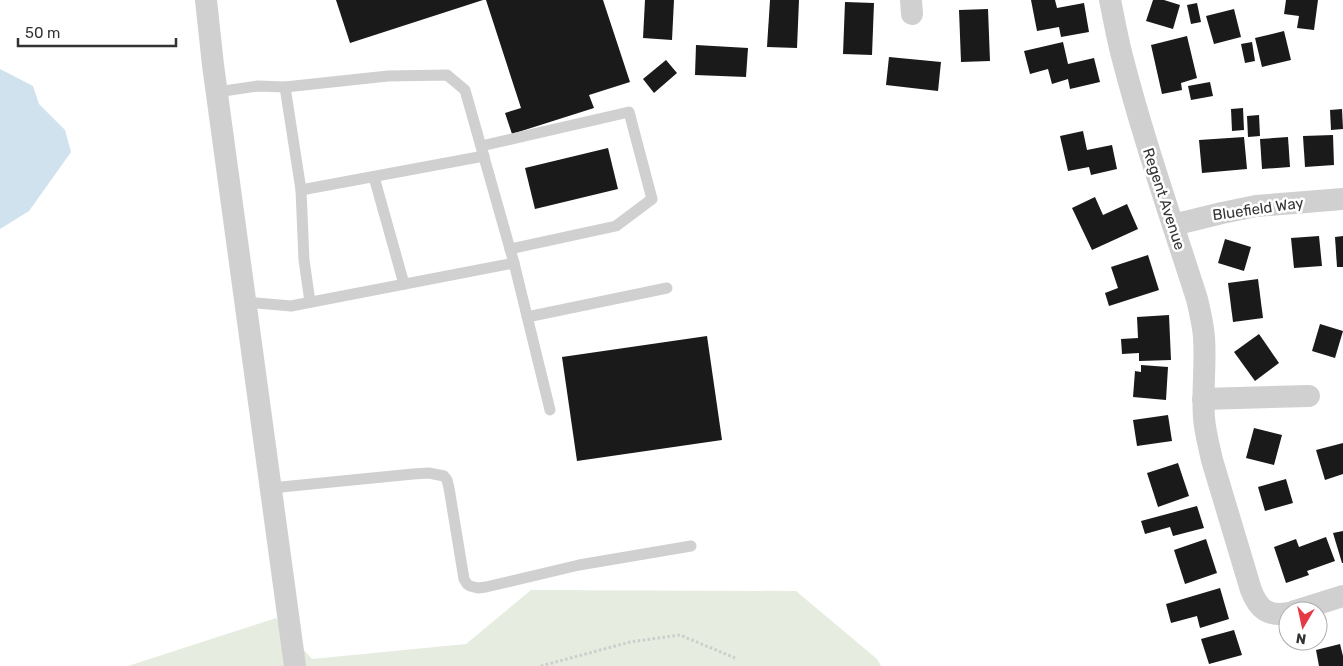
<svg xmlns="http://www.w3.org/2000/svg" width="1343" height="666" font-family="Rubik,sans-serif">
  <rect width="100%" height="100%" fill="#fff"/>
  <polygon fill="#e6ecdf" points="531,590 796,591 877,659 881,666 128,666 276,618 312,659 466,644"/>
  <polygon fill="#cfe2ee" points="0,69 33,86 39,104 65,130 71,152 29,211 0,229"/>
  <g fill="#1a1a1a">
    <polygon points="336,0 483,0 350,43"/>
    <polygon points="486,0 603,0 630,82 589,95 594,108 512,134 505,113 521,108"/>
    <polygon points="645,0 674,0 672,40 643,38"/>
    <polygon points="770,0 799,0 797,48 767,47"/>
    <polygon points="1031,0 1055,0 1057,8 1084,3 1089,32 1061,37 1059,27 1037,31"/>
    <polygon points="1153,0 1164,0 1180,5 1173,29 1146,21"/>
    <polygon points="1286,0 1318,0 1314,30 1297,28 1299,16 1284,14"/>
    <polygon points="845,2 874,3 872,55 843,54"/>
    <polygon points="1197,3 1201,22 1191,24 1187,5"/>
    <polygon points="988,9 990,61 961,62 959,10"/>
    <polygon points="1234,9 1241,37 1214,44 1206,16"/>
    <polygon points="1284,31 1291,60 1262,67 1255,38"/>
    <polygon points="1187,36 1197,78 1181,83 1182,90 1162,94 1151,45"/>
    <polygon points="1063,42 1068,64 1094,58 1100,82 1070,89 1068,79 1052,84 1048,69 1030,74 1024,51"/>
    <polygon points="1252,42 1255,61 1245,63 1241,44"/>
    <polygon points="696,45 748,48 746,77 695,75"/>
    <polygon points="889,57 941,62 938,91 886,85"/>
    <polygon points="666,60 677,73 654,93 643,79"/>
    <polygon points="1210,82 1213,96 1191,100 1188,86"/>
    <polygon points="1243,108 1244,130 1232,131 1231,109"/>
    <polygon points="1342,109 1343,129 1331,130 1330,110"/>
    <polygon points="1259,115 1260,136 1248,137 1247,116"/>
    <polygon points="1083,131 1087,150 1112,145 1117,169 1091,175 1089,167 1068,171 1060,136"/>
    <polygon points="1333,135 1334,165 1305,167 1303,136"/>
    <polygon points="1244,137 1247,169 1202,173 1199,140"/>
    <polygon points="1288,137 1290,167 1262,169 1260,139"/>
    <polygon points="608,148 618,189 535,209 525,168"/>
    <polygon points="1095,197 1103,215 1127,204 1138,229 1092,250 1072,208"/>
    <polygon points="1319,236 1322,266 1294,268 1291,238"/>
    <polygon points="1343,236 1343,267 1337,267 1335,237"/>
    <polygon points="1225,239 1251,247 1244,271 1218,263"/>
    <polygon points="1148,255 1159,290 1109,306 1105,293 1118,288 1111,267"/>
    <polygon points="1258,279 1263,318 1233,322 1228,283"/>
    <polygon points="1169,315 1171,360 1139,361 1139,353 1122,354 1121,339 1138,338 1137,317"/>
    <polygon points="1320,324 1343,331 1335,358 1312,351"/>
    <polygon points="1259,334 1279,363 1255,381 1234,352"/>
    <polygon points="707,336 722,440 577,461 562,357"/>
    <polygon points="1141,365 1168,367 1166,400 1133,397 1135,371 1141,372"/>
    <polygon points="1168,415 1172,441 1137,446 1133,420"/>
    <polygon points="1254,428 1282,435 1274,465 1246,458"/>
    <polygon points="1343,443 1343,474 1325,480 1316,450"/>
    <polygon points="1178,463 1189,496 1158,507 1147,473"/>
    <polygon points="1286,479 1293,503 1265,511 1258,487"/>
    <polygon points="1197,506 1204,528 1173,536 1170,527 1145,534 1141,521"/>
    <polygon points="1343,531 1343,563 1342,563 1333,533"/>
    <polygon points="1326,537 1335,561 1307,571 1309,575 1286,583 1274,547 1296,539 1299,547"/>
    <polygon points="1206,539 1217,573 1185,584 1174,550"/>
    <polygon points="1220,588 1229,619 1200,628 1197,616 1171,623 1166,604"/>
    <polygon points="1234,630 1242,655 1209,664 1201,639"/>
    <polygon points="1340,644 1343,656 1343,666 1319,666 1316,650"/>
  </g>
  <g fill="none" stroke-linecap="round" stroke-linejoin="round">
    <polyline stroke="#cdcdcd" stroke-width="3" stroke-dasharray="2.5 2.5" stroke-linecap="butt" points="541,666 630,642 680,635 735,658"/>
    <g stroke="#d0d0d0" stroke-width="11">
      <polyline points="285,87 301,190 304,260 310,302"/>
      <polyline points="217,92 258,86 285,87 388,76 447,75 465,90 514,263 291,306 245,302"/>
      <polyline points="481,146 629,112 652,199 616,226 510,249"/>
      <polyline points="374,177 404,284"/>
      <polyline points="301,190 484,156"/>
      <polyline points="514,263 550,410"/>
      <polyline points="527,317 667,288"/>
      <polyline points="271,488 413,474 429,473 444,476 447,480 449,488 464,579 467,584 470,586 478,588 486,587 579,565 691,546"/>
    </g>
    <g stroke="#d0d0d0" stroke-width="22">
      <polyline points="206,0 213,65 295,666"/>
      <polyline points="911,0 912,14"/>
      <path d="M1110 0C1114 19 1117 37 1122 56 1143 138 1171 218 1197 299 1200 312 1203 324 1204 337 1206 364 1202 391 1204 418 1205 432 1209 446 1212 460L1251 590C1258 608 1267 617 1288 613"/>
      <polyline points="1173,225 1222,213 1256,206 1343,199"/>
      <polyline points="1203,399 1309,396"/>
      <polyline points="1295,611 1343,596"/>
    </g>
  </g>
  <g text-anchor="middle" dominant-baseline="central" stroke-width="5" stroke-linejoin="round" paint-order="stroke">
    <g font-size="15" fill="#333" stroke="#fff">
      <text transform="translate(1164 199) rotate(72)">Regent Avenue</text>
      <text transform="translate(1258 209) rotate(-8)">Bluefield Way</text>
    </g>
  </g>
  <g transform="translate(1303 626) rotate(189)"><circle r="24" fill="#ffffff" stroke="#adadad"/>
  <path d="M0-4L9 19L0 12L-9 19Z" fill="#e63946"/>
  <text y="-8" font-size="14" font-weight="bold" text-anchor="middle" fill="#333333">N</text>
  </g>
  <path d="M18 38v8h158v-8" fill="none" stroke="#333333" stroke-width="2.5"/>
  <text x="25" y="38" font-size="15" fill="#333333" stroke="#ffffff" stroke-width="4" paint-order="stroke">50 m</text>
</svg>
